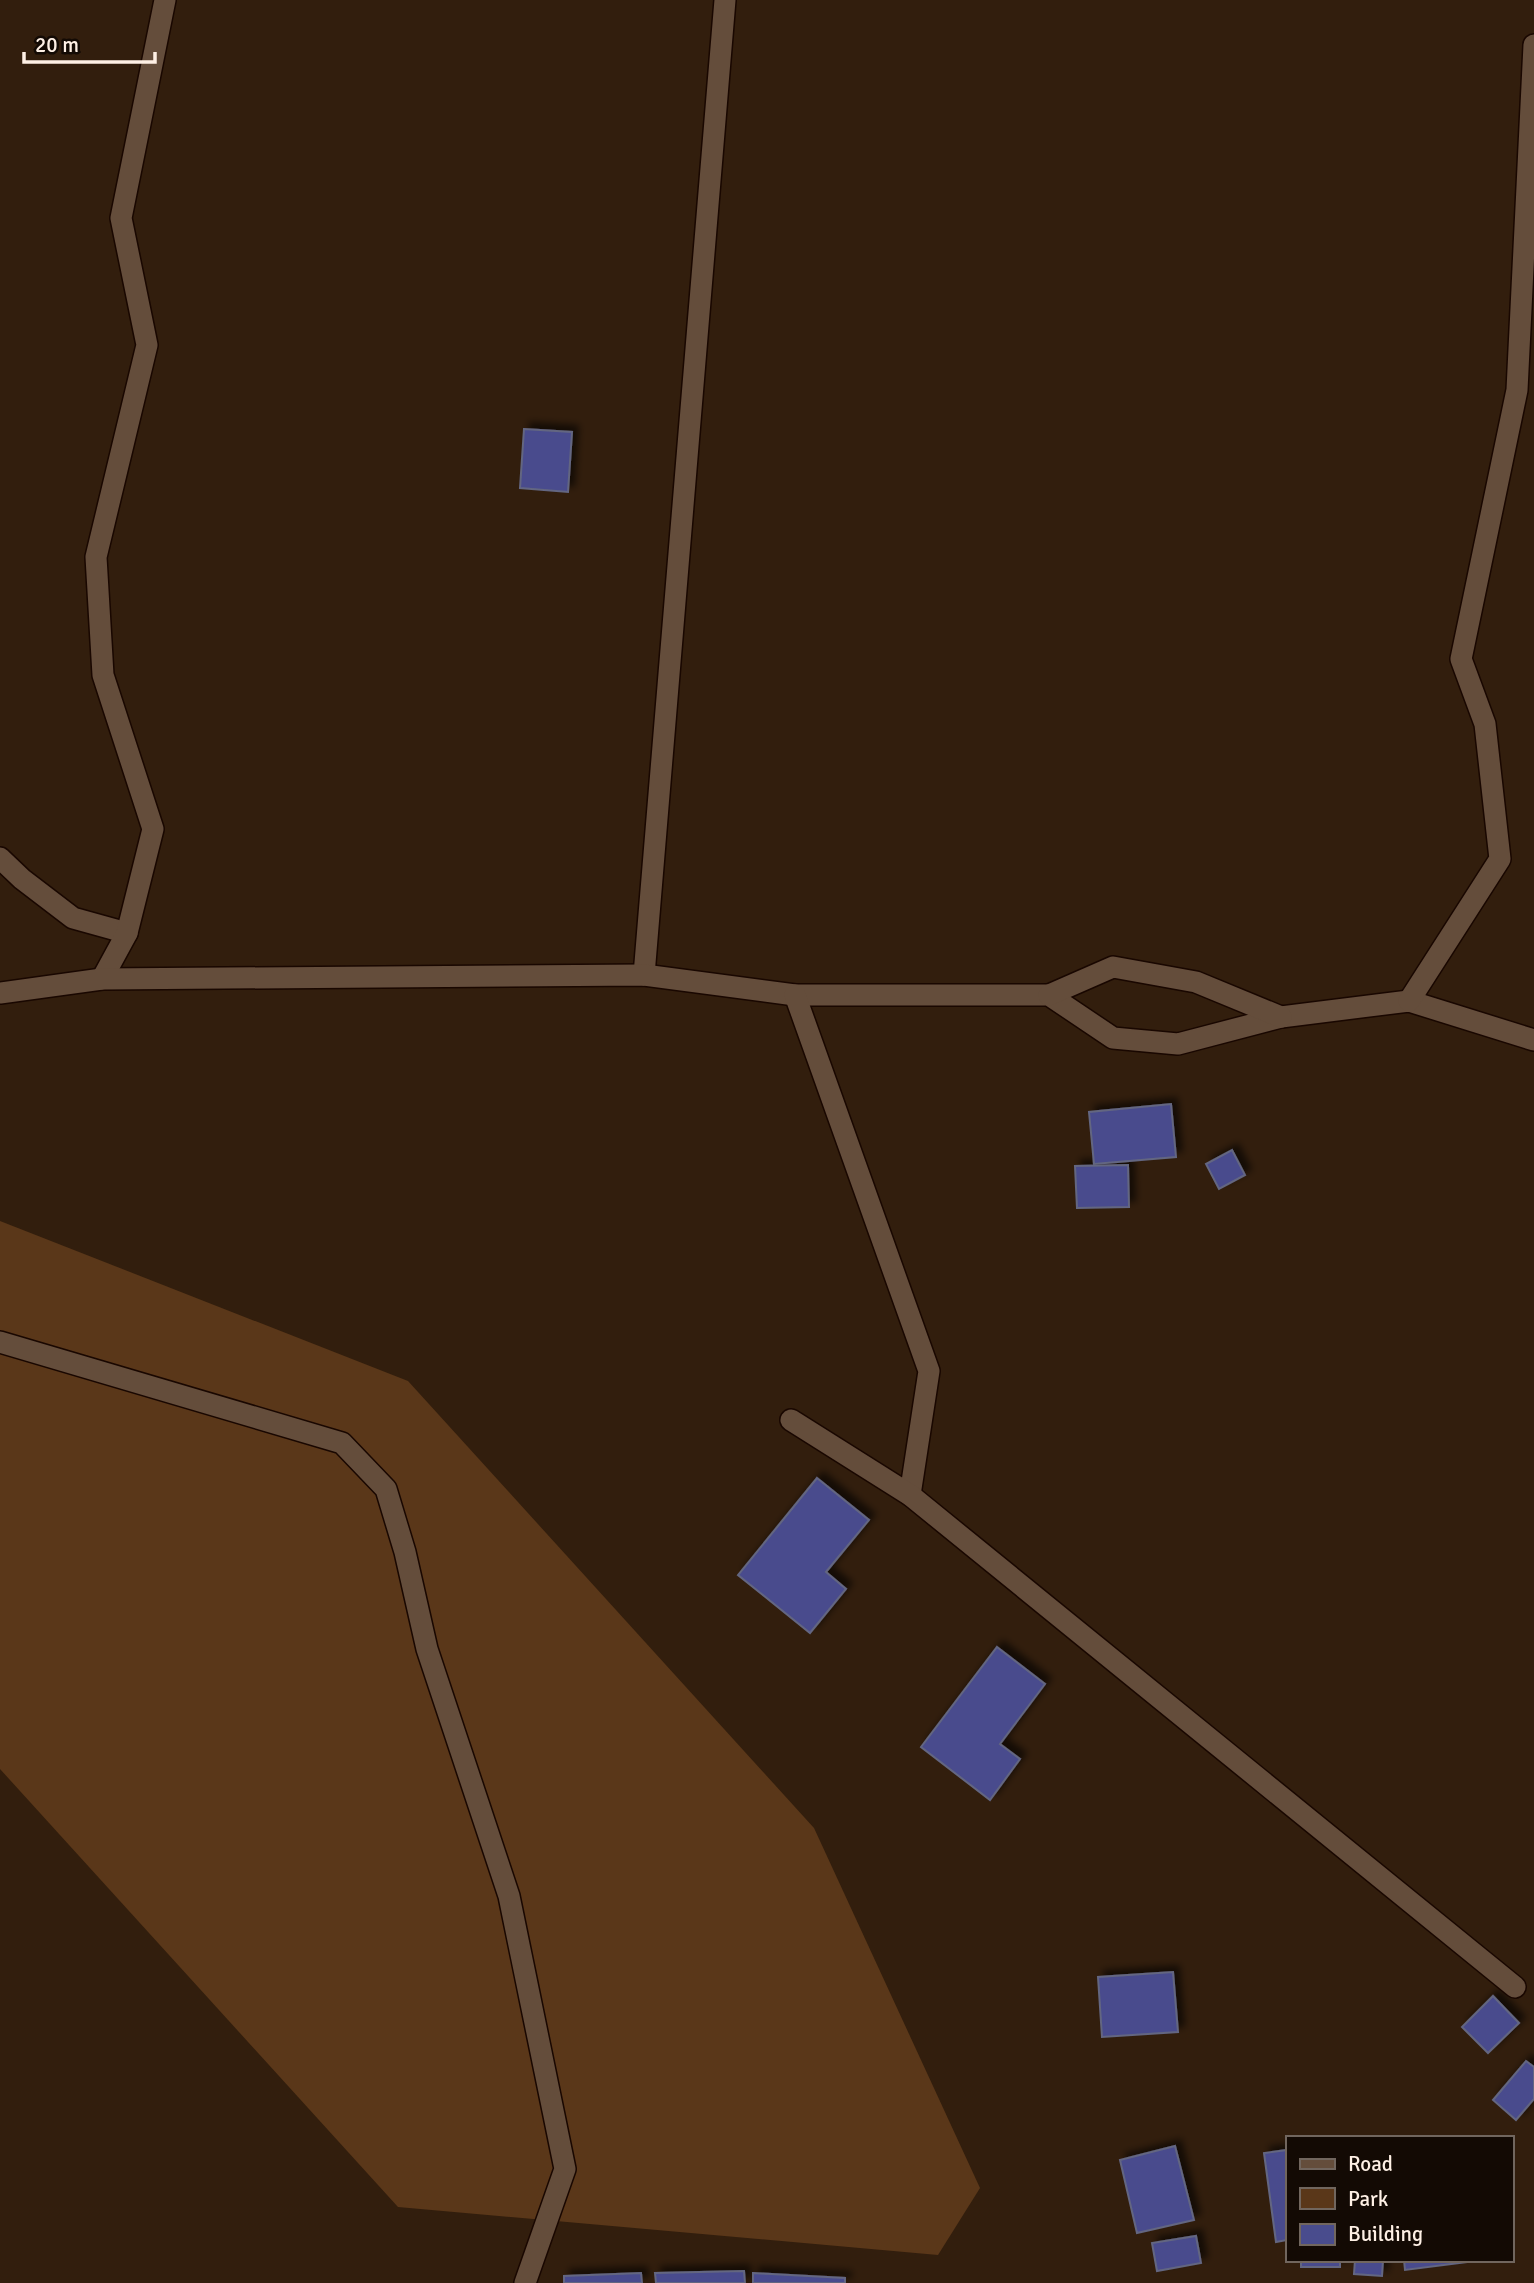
<svg xmlns="http://www.w3.org/2000/svg" width="1534" height="2283" font-family="Signika,sans-serif">
  <defs>
    <filter id="shadow"><feDropShadow dx="6" dy="-6" stdDeviation="3.5" flood-color="#0009"/></filter>
  </defs>
  <rect width="100%" height="100%" fill="#321e0d"/>
  <polygon fill="#5a3719" points="0,1221 408,1381 814,1828 980,2188 938,2255 398,2207 0,1769"/>
  <g fill="#494c8d" stroke="#636681" stroke-width="2" filter="url(#shadow)">
    <polygon points="524,429 572,432 568,492 520,488"/>
    <polygon points="1171,1104 1176,1157 1094,1164 1089,1112"/>
    <polygon points="1232,1150 1245,1175 1219,1189 1206,1164"/>
    <polygon points="1128,1165 1129,1207 1077,1208 1075,1166"/>
    <polygon points="817,1478 869,1520 826,1572 846,1589 810,1633 738,1575"/>
    <polygon points="997,1647 1045,1684 1000,1744 1020,1759 990,1800 921,1747"/>
    <polygon points="1173,1972 1178,2032 1102,2037 1098,1977"/>
    <polygon points="1493,1996 1519,2023 1488,2053 1462,2027"/>
    <polygon points="1526,2061 1534,2067 1534,2099 1516,2120 1493,2100"/>
    <polygon points="1175,2146 1194,2220 1137,2233 1120,2160"/>
    <polygon points="1287,2150 1287,2240 1276,2242 1264,2153"/>
    <polygon points="1196,2236 1201,2263 1157,2271 1152,2243"/>
    <rect x="1301" y="2260" width="39" height="7"/>
    <polygon points="1355,2260 1383,2260 1382,2276 1354,2274"/>
    <polygon points="1404,2260 1483,2260 1405,2270"/>
    <polygon points="744,2271 745,2283 656,2283 655,2273"/>
    <polygon points="641,2273 642,2283 564,2283 564,2276"/>
    <polygon points="753,2273 845,2278 845,2283 753,2283"/>
  </g>
  <g fill="none" stroke-linecap="round" stroke-linejoin="round">
    <g stroke="#190700" stroke-width="24">
      <g id="minor">
        <polyline points="0,858 22,879 73,918 127,933"/>
        <polyline points="644,975 725,0"/>
        <polyline points="102,979 127,933 153,829 103,675 96,557 147,345 121,218 165,0"/>
        <polyline points="0,993 102,979 644,975 795,995 1049,995 1113,1038 1178,1044 1281,1017 1409,1001 1534,1040"/>
        <polyline points="795,995 929,1371 910,1495"/>
        <polyline points="1049,995 1113,967 1196,982 1281,1017"/>
        <polyline points="1409,1001 1500,859 1485,724 1461,659 1517,390 1534,45"/>
        <polyline points="0,1342 342,1443 386,1489 405,1552 427,1649 509,1896 565,2169 525,2283"/>
        <polyline points="791,1420 910,1495 1515,1987"/>
      </g>
    </g>
    <use href="#minor" stroke="#644d3b" stroke-width="21"/>
  </g>
  <rect x="1286" y="2136" width="228" height="126" fill="#130a04" stroke="#71665e" stroke-width="2"/>
  <rect x="1300" y="2159" width="35" height="10" fill="#644d3b" stroke="#71665e" stroke-width="2"/>
  <text x="1348" y="2171" font-size="21" fill="#fef0e5">Road</text>
  <rect x="1300" y="2188" width="35" height="21" fill="#5a3719" stroke="#71665e" stroke-width="2"/>
  <text x="1348" y="2206" font-size="21" fill="#fef0e5">Park</text>
  <rect x="1300" y="2224" width="35" height="21" fill="#494c8d" stroke="#71665e" stroke-width="2"/>
  <text x="1348" y="2241" font-size="21" fill="#fef0e5">Building</text>
  <path d="M24 52v10h131v-10" fill="none" stroke="#fef0e5" stroke-width="3.5"/>
  <text x="35" y="52" font-size="21" fill="#fef0e5" stroke="#130a04" stroke-width="5" paint-order="stroke">20 m</text>
</svg>
